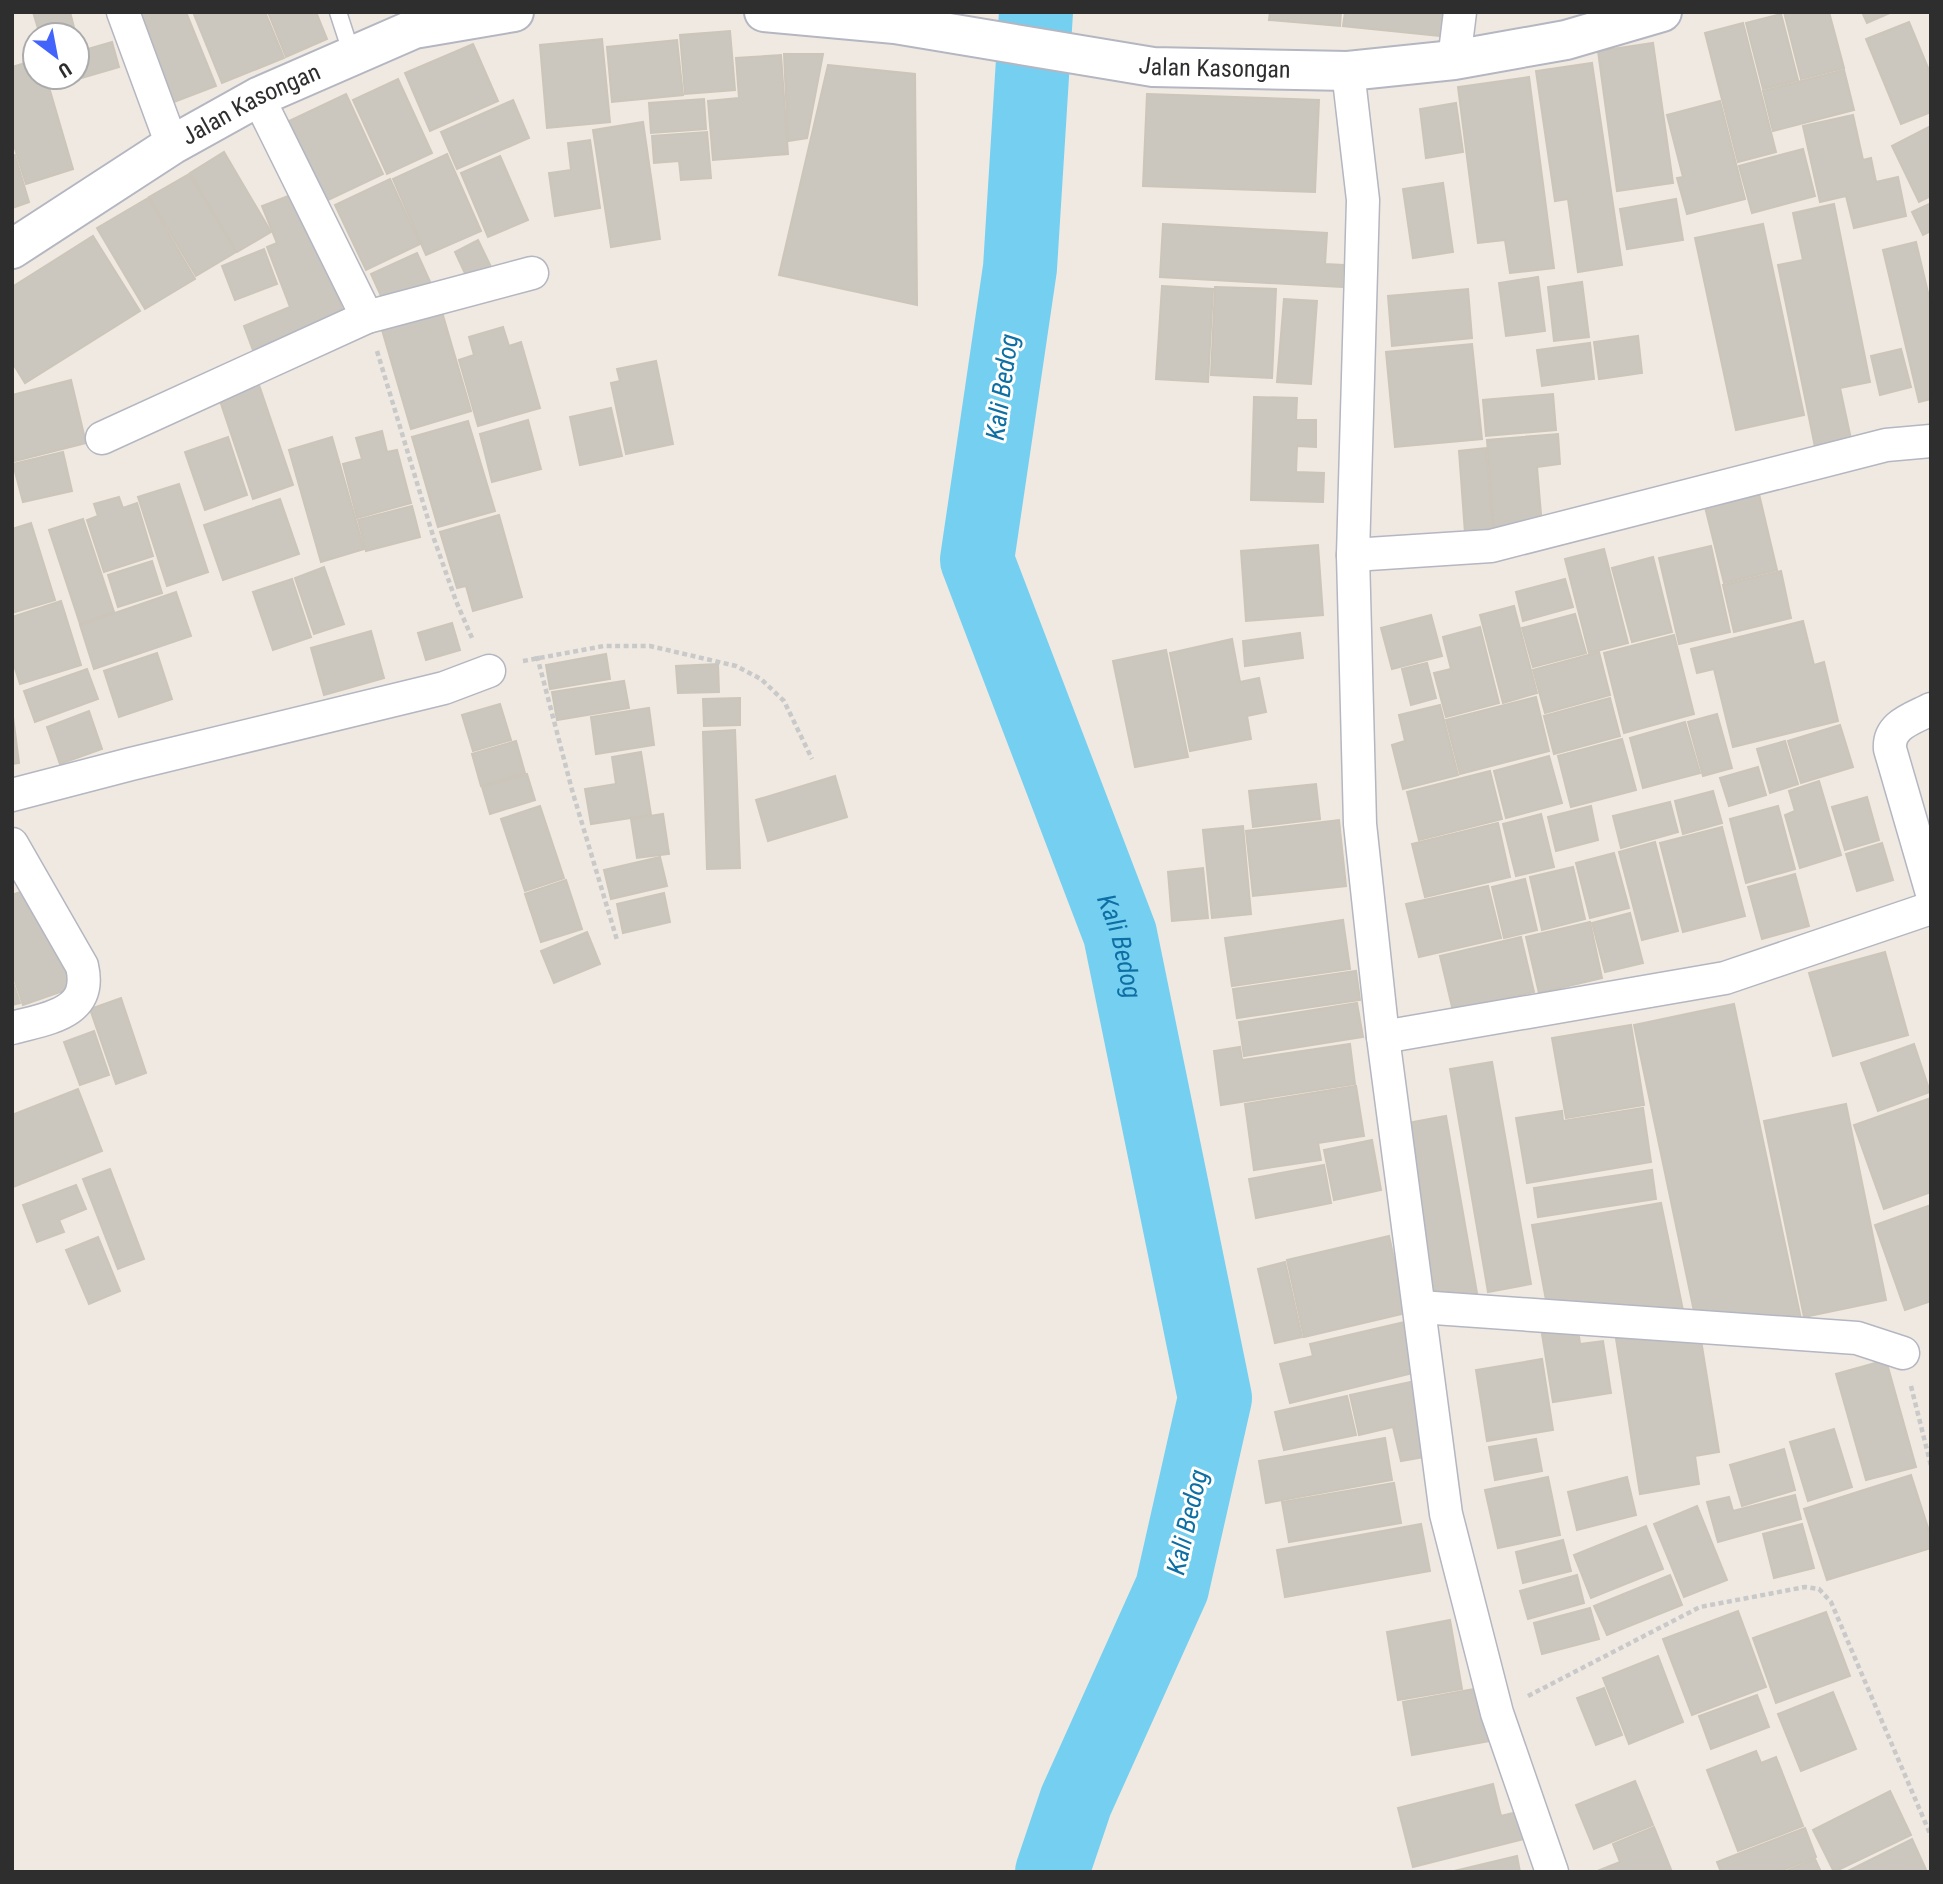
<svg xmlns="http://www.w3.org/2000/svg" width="1943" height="1884" font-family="'Roboto Condensed',sans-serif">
  <rect width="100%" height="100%" fill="#efe9e1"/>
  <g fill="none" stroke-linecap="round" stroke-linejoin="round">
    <path stroke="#75cff0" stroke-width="74" id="s1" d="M1036 12 1020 268 977 560 1120 934 1215 1398 1172 1588 1076 1801 1052 1872"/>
  </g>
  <g fill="#cbc7bf" stroke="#cbc5ba" stroke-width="2">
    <polygon points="33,12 70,12 76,35 40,35"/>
    <polygon points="138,12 186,12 216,86 174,102"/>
    <polygon points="193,12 265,12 284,58 222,83"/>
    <polygon points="268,12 316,12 327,39 286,57"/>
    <polygon points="1270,12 1341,12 1340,26 1269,20"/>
    <polygon points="1345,12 1451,12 1449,37 1343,26"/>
    <polygon points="1784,12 1829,12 1844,68 1801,79"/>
    <polygon points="1862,12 1892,12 1867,23"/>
    <polygon points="1781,14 1798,80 1763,89 1746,23"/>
    <polygon points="1909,22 1931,75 1931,112 1901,124 1866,39"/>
    <polygon points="1743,23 1776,152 1738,162 1705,33"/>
    <polygon points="730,31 735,90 685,94 680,35"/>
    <polygon points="77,38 81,51 112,42 119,67 54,86 51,77 77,77"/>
    <polygon points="602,39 610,122 547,128 540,45"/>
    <polygon points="677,40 683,95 612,102 607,47"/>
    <polygon points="1653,43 1673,183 1617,191 1598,51"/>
    <polygon points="473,44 498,101 430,131 405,73"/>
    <polygon points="784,54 823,54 807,138 788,141"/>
    <polygon points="781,55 788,154 713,160 708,101 739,98 736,58"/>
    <polygon points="35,60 35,77 46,77 73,169 26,184 12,139 12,67"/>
    <polygon points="1592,63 1622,265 1578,272 1568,199 1555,201 1536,71"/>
    <polygon points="828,65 915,74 917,305 779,275"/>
    <polygon points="1844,70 1854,110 1773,131 1763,91"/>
    <polygon points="1529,77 1554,268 1510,273 1505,240 1478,243 1458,87"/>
    <polygon points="398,79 432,153 387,174 353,100"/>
    <polygon points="346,94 383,174 324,202 287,122"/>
    <polygon points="1147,94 1319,100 1315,192 1143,186"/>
    <polygon points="704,99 706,129 651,133 649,103"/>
    <polygon points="513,100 529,138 457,169 441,132"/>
    <polygon points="1720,101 1745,199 1687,214 1677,178 1683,177 1667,115"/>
    <polygon points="1456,103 1463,152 1426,158 1420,109"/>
    <polygon points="1853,115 1863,160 1871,158 1876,182 1898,177 1906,216 1854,228 1846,196 1820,202 1803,126"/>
    <polygon points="643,122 660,239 611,247 593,130"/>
    <polygon points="1931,126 1931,196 1919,202 1892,146"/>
    <polygon points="707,132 711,178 681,180 679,161 654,163 652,136"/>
    <polygon points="590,140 600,208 555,216 549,173 571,170 568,143"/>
    <polygon points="1803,149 1815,196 1752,213 1739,166"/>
    <polygon points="224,152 271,232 237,252 190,173"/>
    <polygon points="447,154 481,231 426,255 393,179"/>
    <polygon points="15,155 29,202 12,208 12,156"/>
    <polygon points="500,156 528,220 488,237 461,173"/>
    <polygon points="189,174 236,252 196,276 149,197"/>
    <polygon points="390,179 420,244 366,270 335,205"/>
    <polygon points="1443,183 1453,252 1413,258 1403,189"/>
    <polygon points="296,193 345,316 254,353 244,326 290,307 267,247 277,243 262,206"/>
    <polygon points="148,198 195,279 145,309 97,228"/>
    <polygon points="1676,199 1683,240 1627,249 1620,209"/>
    <polygon points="1931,203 1931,231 1923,235 1912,212"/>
    <polygon points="1834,204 1870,382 1840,388 1851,439 1815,447 1778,265 1803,260 1793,213"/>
    <polygon points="1163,224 1327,233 1325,264 1343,265 1342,287 1160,277"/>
    <polygon points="1763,224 1804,415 1736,430 1695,238"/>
    <polygon points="93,236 140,311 25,383 12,362 12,287"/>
    <polygon points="478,240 493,271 469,282 455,252"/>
    <polygon points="1916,242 1931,305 1931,399 1919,402 1883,250"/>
    <polygon points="264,249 277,284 235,300 222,266"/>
    <polygon points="417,253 432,286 386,307 371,274"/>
    <polygon points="1538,277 1545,331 1506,336 1499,283"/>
    <polygon points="1582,282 1589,337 1554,341 1548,287"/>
    <polygon points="1162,286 1213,289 1208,382 1156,379"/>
    <polygon points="1215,287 1276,289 1272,378 1211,375"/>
    <polygon points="1468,289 1472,338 1392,346 1388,296"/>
    <polygon points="1284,299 1317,301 1311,384 1277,382"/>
    <polygon points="442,312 471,411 411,429 382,330"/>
    <polygon points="503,327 509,346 521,342 540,408 478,426 459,360 474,355 469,337"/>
    <polygon points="1638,336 1642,373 1599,379 1594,342"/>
    <polygon points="1590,343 1594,379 1542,386 1537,350"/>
    <polygon points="1472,344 1482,439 1395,447 1386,352"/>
    <polygon points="1901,349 1911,387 1880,395 1871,356"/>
    <polygon points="656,361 673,444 626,454 611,383 620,381 617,369"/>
    <polygon points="257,379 293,485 253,499 217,392"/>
    <polygon points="71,380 86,443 15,461 12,450 12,395"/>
    <polygon points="1553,394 1556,430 1486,436 1483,400"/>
    <polygon points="1254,397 1297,398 1296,420 1316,420 1316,447 1297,446 1296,472 1324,473 1323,502 1251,500"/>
    <polygon points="611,408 622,456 580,465 570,417"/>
    <polygon points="528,420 541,469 492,482 480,434"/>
    <polygon points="468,421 495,511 438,527 412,437"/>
    <polygon points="382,431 387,452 397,450 411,503 357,518 343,464 362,459 356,438"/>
    <polygon points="1558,434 1560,464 1537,467 1542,526 1494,530 1487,440"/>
    <polygon points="228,437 247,495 205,510 185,452"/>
    <polygon points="332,437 364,549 321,562 289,450"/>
    <polygon points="1486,448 1493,530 1465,533 1459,451"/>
    <polygon points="63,452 72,491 23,502 13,464"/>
    <polygon points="179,484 208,572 167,586 138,497"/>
    <polygon points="1759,494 1777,570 1724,583 1705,507"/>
    <polygon points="119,497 123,508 137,503 153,556 104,572 87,520 98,516 94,504"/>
    <polygon points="280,499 299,554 223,580 204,525"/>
    <polygon points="412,506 420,537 366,551 358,520"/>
    <polygon points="499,515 522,597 473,611 466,586 457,588 440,532"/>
    <polygon points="83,519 114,612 80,624 49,530"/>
    <polygon points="31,523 55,600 12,613 12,529"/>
    <polygon points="1318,545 1323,615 1246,621 1241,551"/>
    <polygon points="1711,546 1730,632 1679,644 1659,558"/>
    <polygon points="1604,549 1628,643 1589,653 1565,559"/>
    <polygon points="1653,557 1672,632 1632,642 1612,568"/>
    <polygon points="152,561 162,593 118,607 108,575"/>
    <polygon points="324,567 344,624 314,634 295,578"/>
    <polygon points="1781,571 1791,618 1734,632 1723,585"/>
    <polygon points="292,579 311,637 273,650 253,592"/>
    <polygon points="1565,579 1573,607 1523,621 1516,592"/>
    <polygon points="176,592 191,636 94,669 80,625"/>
    <polygon points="61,601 81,665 20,684 12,659 12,617"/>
    <polygon points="1514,606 1537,693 1503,703 1480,615"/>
    <polygon points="1575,614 1586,653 1533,667 1522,628"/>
    <polygon points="1431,615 1442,656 1392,669 1381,628"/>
    <polygon points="1803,621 1814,665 1824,662 1838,721 1733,747 1714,669 1697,673 1691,649"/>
    <polygon points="452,623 460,650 426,660 418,633"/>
    <polygon points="1480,627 1499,703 1446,717 1434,673 1451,669 1443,637"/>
    <polygon points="371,631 384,678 324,695 311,648"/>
    <polygon points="1300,633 1303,658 1245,666 1243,641"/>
    <polygon points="1674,635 1694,714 1624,733 1604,653"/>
    <polygon points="1232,639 1240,682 1259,678 1266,712 1247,716 1251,739 1190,751 1170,653"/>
    <polygon points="1166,650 1188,757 1135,767 1113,661"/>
    <polygon points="1599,652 1610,695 1545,713 1533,670"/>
    <polygon points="157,653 172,699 119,717 104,671"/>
    <polygon points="606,654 610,679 550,689 546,665"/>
    <polygon points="1427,663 1436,698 1411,705 1402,669"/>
    <polygon points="718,664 719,692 678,693 676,666"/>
    <polygon points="87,669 98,699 35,722 24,691"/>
    <polygon points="624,681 629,708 557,720 552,692"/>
    <polygon points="1536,697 1549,751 1460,774 1446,720"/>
    <polygon points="740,698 740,725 704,726 703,699"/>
    <polygon points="1610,698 1620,736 1554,754 1544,716"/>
    <polygon points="500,704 511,740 473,751 462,715"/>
    <polygon points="1440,705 1458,775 1403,789 1392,745 1405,741 1399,715"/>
    <polygon points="649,708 654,745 596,754 591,717"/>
    <polygon points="12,709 19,763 12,764"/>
    <polygon points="89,711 102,749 60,764 47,727"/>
    <polygon points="1717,714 1732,768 1703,776 1688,722"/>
    <polygon points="1685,722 1700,773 1643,788 1630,738"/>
    <polygon points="1840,725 1853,767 1801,783 1788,741"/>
    <polygon points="735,730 740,868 707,869 703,732"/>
    <polygon points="1622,739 1636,790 1571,807 1558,756"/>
    <polygon points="516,741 525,773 481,786 472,754"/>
    <polygon points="1785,741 1798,784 1770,793 1757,749"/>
    <polygon points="641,752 651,815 591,824 585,789 616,784 612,757"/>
    <polygon points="1549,756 1562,803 1506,818 1494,771"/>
    <polygon points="1758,767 1766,795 1729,806 1720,778"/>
    <polygon points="1490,771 1502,819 1419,840 1407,792"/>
    <polygon points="527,774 535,800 490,814 482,787"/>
    <polygon points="835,776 847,817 768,841 756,800"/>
    <polygon points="1819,781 1841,855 1800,868 1785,815 1795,811 1789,791"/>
    <polygon points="1316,784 1320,819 1253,827 1249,791"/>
    <polygon points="1713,791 1722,823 1683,834 1675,801"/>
    <polygon points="1867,797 1879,840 1845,850 1832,807"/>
    <polygon points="1670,802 1678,832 1621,848 1613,816"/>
    <polygon points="540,806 564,878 525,891 501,819"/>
    <polygon points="1591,806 1598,840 1556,851 1548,817"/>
    <polygon points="1778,806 1795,869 1746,883 1730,819"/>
    <polygon points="663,814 669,854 637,858 631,819"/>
    <polygon points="1541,814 1554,867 1516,876 1503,824"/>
    <polygon points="1339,820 1346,886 1253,896 1246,831"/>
    <polygon points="1498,823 1510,877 1425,897 1412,844"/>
    <polygon points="1243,826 1251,914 1212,918 1203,830"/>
    <polygon points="1722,827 1745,916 1683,932 1660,843"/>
    <polygon points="1655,842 1678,931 1642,940 1619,852"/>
    <polygon points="1882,843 1893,880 1857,891 1846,854"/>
    <polygon points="1614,853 1629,908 1590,918 1576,863"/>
    <polygon points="660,857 667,886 611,899 604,870"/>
    <polygon points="1573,867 1585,919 1542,930 1530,877"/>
    <polygon points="1203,868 1208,918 1172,921 1168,872"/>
    <polygon points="1795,874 1809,926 1762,939 1748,887"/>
    <polygon points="1525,879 1537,930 1504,938 1492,887"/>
    <polygon points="566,880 582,929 541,942 525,894"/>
    <polygon points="1488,886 1501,938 1419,957 1406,904"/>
    <polygon points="29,889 48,915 72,988 23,1005 12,972 12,895"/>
    <polygon points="664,893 670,922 623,933 617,904"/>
    <polygon points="1630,913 1643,963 1605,972 1592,923"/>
    <polygon points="1343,920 1350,969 1232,986 1225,938"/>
    <polygon points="1590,922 1602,978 1539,993 1526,937"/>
    <polygon points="587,932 600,964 554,983 541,951"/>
    <polygon points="1521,937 1534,992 1453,1011 1440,956"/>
    <polygon points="1885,952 1908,1035 1833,1056 1809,973"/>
    <polygon points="1356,971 1360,1000 1237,1018 1233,989"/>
    <polygon points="12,979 20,1003 12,1005"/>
    <polygon points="121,998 146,1073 116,1084 90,1009"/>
    <polygon points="1357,1003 1363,1037 1244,1056 1239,1022"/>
    <polygon points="1734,1004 1802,1324 1695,1316 1634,1025"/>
    <polygon points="1631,1025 1644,1105 1566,1118 1552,1038"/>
    <polygon points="94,1031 109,1075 80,1085 64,1042"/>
    <polygon points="1350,1044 1355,1084 1221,1105 1214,1051 1240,1047 1242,1060"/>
    <polygon points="1914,1044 1930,1092 1878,1111 1861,1063"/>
    <polygon points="1492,1062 1531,1284 1488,1292 1450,1069"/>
    <polygon points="1356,1086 1364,1136 1318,1143 1321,1160 1254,1170 1245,1104"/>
    <polygon points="78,1089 102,1151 13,1187 12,1115"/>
    <polygon points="1931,1098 1931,1192 1884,1209 1854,1125"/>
    <polygon points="1846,1104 1886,1300 1804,1317 1764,1121"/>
    <polygon points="1643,1108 1651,1162 1527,1183 1516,1118 1562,1111 1563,1121"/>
    <polygon points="1446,1116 1477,1293 1434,1301 1402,1124"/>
    <polygon points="1372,1140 1381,1190 1334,1200 1324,1150"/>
    <polygon points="1324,1165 1331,1203 1256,1218 1249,1179"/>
    <polygon points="110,1169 144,1259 118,1269 83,1179"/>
    <polygon points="1652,1170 1656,1199 1538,1217 1534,1188"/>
    <polygon points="76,1185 86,1209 59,1220 64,1232 37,1242 23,1205"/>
    <polygon points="1661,1203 1684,1315 1546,1300 1532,1225"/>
    <polygon points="1931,1205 1931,1301 1905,1310 1875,1225"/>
    <polygon points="1389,1236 1406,1313 1304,1337 1287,1260"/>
    <polygon points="98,1237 120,1291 89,1304 66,1250"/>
    <polygon points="1285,1262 1302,1337 1275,1343 1258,1269"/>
    <polygon points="1409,1321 1421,1371 1290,1403 1280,1364 1313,1356 1310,1344"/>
    <polygon points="1578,1328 1580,1344 1603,1341 1611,1393 1553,1402 1542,1334"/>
    <polygon points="1615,1332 1701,1340 1719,1452 1695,1456 1699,1484 1640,1494"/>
    <polygon points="1542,1359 1553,1430 1487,1441 1476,1370"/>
    <polygon points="1886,1360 1916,1467 1866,1480 1836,1374"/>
    <polygon points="1420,1380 1436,1455 1401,1461 1393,1427 1359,1435 1350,1395"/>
    <polygon points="1347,1396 1356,1435 1284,1450 1275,1412"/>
    <polygon points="1834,1429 1852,1487 1808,1501 1790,1442"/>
    <polygon points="1385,1438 1392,1480 1266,1503 1259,1461"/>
    <polygon points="1536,1439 1542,1471 1495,1480 1489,1447"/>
    <polygon points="1784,1449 1795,1490 1742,1506 1730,1465"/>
    <polygon points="1911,1475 1931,1537 1931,1548 1827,1580 1804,1509"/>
    <polygon points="1548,1477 1560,1535 1498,1548 1485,1490"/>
    <polygon points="1627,1477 1636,1515 1577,1530 1568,1492"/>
    <polygon points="1394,1483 1401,1523 1289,1542 1282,1502"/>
    <polygon points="1795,1495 1801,1519 1718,1542 1707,1502 1729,1497 1733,1511"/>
    <polygon points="1697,1506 1727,1580 1684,1597 1654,1524"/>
    <polygon points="1421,1524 1430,1571 1285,1597 1277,1550"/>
    <polygon points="1802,1524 1814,1568 1774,1578 1763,1534"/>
    <polygon points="1646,1526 1663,1569 1591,1598 1574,1555"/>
    <polygon points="1563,1540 1571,1571 1523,1583 1516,1552"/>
    <polygon points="1577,1575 1584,1603 1528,1619 1520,1591"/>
    <polygon points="1670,1575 1682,1605 1607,1635 1594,1606"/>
    <polygon points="1590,1608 1599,1639 1542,1654 1534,1623"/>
    <polygon points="1738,1611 1766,1687 1692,1715 1663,1639"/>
    <polygon points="1826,1612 1850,1676 1776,1703 1753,1638"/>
    <polygon points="1450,1620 1462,1689 1398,1700 1387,1632"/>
    <polygon points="1658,1656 1683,1722 1629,1744 1603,1678"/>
    <polygon points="1480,1688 1490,1741 1412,1755 1403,1702"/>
    <polygon points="1604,1688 1622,1735 1596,1745 1577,1698"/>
    <polygon points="1833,1692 1856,1749 1801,1771 1778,1714"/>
    <polygon points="1757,1695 1769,1727 1711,1749 1699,1716"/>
    <polygon points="1756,1751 1761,1763 1776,1757 1803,1826 1738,1851 1707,1770"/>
    <polygon points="1635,1781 1653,1825 1594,1849 1576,1805"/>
    <polygon points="1493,1784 1501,1816 1525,1810 1532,1837 1413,1867 1398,1808"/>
    <polygon points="1890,1791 1911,1835 1834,1872 1813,1830"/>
    <polygon points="1654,1827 1672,1872 1595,1872 1620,1862 1613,1844"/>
    <polygon points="1805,1828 1816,1857 1778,1872 1721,1872 1717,1862"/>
    <polygon points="1912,1839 1927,1872 1846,1872"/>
    <polygon points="1517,1856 1520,1872 1450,1872"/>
    <polygon points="1815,1859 1821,1872 1784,1872"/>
  </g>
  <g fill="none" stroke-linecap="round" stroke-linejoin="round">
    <g stroke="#b4b7c1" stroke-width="19">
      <polyline id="service" points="338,12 352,55"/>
    </g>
    <g stroke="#b4b7c1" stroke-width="35">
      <g id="minor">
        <polyline points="123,12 172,145"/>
        <polyline points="1454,60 1460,12"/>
        <polyline points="1348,71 1363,200 1353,555 1360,824 1383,1037 1446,1514 1497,1713 1552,1872"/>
        <polyline points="258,97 367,317"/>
        <polyline points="102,438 367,317 532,273"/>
        <polyline points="1353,555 1491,546 1886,445 1931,441"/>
        <path d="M1931 709C1912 719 1888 725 1890 749L1931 890"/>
        <polyline points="12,795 131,764 444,688 489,671"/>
        <path d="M12 844 82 966C93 1014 48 1018 12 1028"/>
        <polyline points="1383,1037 1725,978 1931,908"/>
        <polyline points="1420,1307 1857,1338 1903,1353"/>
      </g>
    </g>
    <g stroke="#b4b7c1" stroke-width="42">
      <g id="secondary">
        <path id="s2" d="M764 12 895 24 1153 67 1348 71 1454 60 1566 40 1662 12"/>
        <path id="s3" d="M12 249 172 145 258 97 414 29 514 12"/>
      </g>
    </g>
    <g stroke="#c9c9c9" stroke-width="4.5" stroke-dasharray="5 3.5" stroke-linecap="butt">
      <polyline points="377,351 434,539 456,601 472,638"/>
      <polyline points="537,656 572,790 617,940"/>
      <polyline points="523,661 604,646 650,646 736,666 761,679 784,701 812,759"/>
      <polyline points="1911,1386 1931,1466"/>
      <polyline points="1528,1696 1700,1607 1805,1587 1819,1589 1831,1602 1931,1836"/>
    </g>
    <use href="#service" stroke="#fff" stroke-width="16"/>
    <use href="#minor" stroke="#fff" stroke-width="32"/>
    <use href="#secondary" stroke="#fff" stroke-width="38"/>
  </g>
  <g text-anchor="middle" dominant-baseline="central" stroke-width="6" stroke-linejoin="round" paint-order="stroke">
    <g font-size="24" fill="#2e2e2e" stroke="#fff">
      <text stroke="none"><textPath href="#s2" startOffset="455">Jalan Kasongan</textPath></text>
      <text stroke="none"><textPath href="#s3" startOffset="280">Jalan Kasongan</textPath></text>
    </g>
    <g font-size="26" font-style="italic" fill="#0d6fa3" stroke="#fff">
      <text transform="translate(1002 387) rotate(-82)">Kali Bedog</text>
      <text stroke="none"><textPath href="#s1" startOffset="964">Kali Bedog</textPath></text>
      <text transform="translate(1187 1522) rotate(-77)">Kali Bedog</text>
    </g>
  </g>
  <rect width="1943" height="1884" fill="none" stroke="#2e2e2e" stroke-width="28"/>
  <g transform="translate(56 56) rotate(148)"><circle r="33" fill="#ffffff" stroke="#ababab" stroke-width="2"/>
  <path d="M0-5L12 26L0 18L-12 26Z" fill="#4264fb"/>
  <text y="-10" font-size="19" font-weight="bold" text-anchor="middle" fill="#2e2e2e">U</text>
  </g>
</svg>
